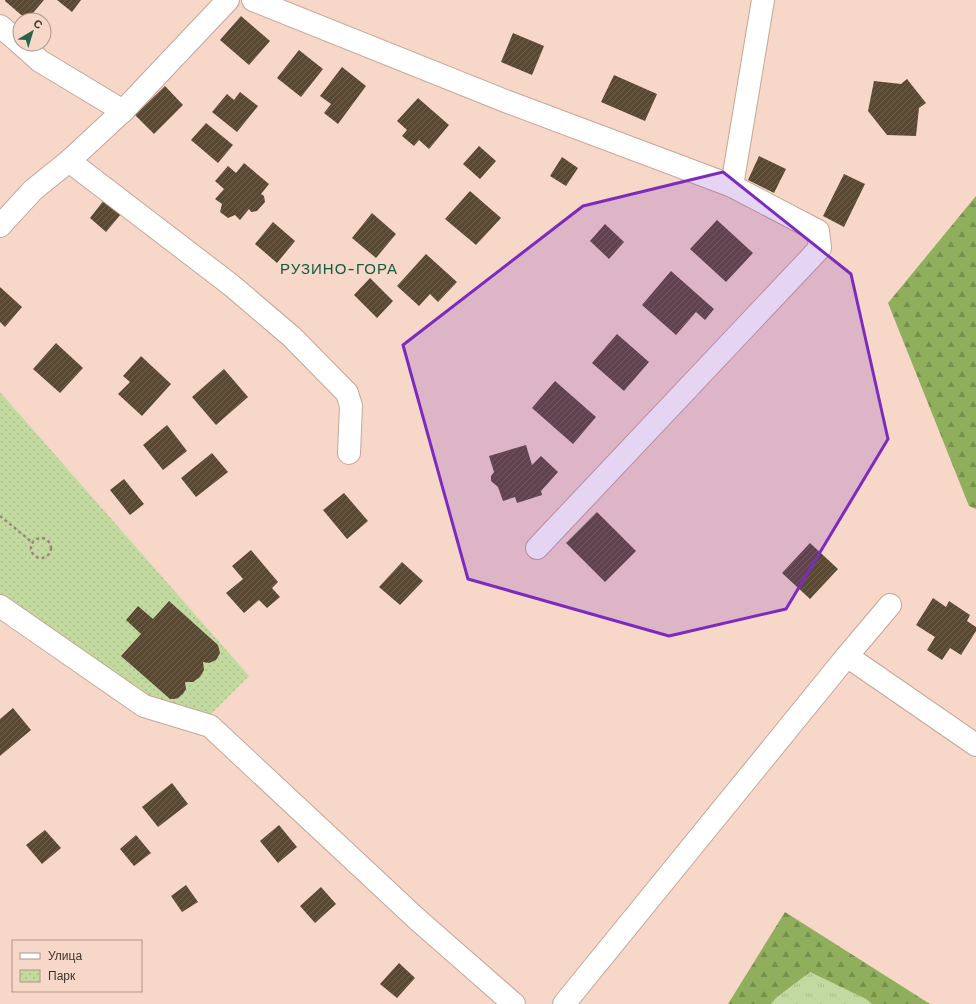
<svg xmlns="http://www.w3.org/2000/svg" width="976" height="1004" font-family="'Work Sans',sans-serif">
  <defs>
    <pattern id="grass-tufts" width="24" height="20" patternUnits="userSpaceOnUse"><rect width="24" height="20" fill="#c2da9f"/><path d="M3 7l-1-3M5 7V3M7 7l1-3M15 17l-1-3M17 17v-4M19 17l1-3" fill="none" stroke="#a8bc89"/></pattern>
    <pattern id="forest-firs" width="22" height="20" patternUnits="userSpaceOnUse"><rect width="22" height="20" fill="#90af5c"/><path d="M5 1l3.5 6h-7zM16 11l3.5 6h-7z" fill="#778f4c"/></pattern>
    <pattern id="park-dots" width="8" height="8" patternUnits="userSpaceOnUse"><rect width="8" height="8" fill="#c2da9f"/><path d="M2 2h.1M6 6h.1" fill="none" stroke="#a8bc89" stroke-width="1.8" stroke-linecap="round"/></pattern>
    <pattern id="building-hatch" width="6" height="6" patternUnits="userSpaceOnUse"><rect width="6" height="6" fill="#594932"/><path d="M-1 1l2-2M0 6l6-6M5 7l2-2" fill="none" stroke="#6f614e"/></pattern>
  </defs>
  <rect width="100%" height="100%" fill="#f7d7c8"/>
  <polygon fill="url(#grass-tufts)" points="810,972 866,999 872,1004 771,1004 776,998"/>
  <g fill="url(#forest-firs)">
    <polygon points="976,196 976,509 969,506 888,303"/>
    <polygon points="785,912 930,1004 872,1004 866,999 810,972 776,998 771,1004 728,1004"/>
  </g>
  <polygon fill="url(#park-dots)" points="0,392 249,676 208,717 149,702 0,594"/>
  <g fill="url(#building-hatch)">
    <polygon points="5,0 44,0 27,20 5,1"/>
    <polygon points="57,0 81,0 72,12"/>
    <polygon points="241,16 270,41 249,65 220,40"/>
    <polygon points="513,33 544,46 532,75 501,62"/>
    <polygon points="299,50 323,69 301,97 277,78"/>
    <polygon points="342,67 366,86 338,124 324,113 331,104 320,96"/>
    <polygon points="614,75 657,94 645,121 601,102"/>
    <polygon points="907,79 926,103 919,108 916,136 887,135 868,111 874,81 901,84"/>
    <polygon points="165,86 183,105 154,134 135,115"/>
    <polygon points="240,92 258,106 237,132 212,112 227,94 234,100"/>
    <polygon points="418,98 449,125 429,149 419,140 414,146 402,136 407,130 397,121"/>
    <polygon points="206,123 233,145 218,163 191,140"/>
    <polygon points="479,146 496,161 480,179 463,164"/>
    <polygon points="759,156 786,169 774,193 748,180"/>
    <polygon points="562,157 578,168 566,186 550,176"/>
    <polygon points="244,163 269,184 261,194 264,196 265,202 257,211 251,212 249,209 240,220 235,215 228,218 220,212 222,204 215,199 224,189 215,181 228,166 236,173"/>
    <polygon points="844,174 865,184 844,227 823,216"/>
    <polygon points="470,191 501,218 476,245 445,219"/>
    <polygon points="104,200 121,214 106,232 90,218"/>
    <polygon points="372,213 396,234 376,258 352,238"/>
    <polygon points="717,220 753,253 726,282 690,249"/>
    <polygon points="273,222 295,241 277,263 255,244"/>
    <polygon points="605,224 624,242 609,259 590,241"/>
    <polygon points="426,254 457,282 438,302 430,294 419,306 397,286"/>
    <polygon points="671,271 714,309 705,320 696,312 676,335 642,305"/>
    <polygon points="370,278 393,301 377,318 354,295"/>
    <polygon points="0,287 22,307 5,327 0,322"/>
    <polygon points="617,334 649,362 624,391 592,363"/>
    <polygon points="56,343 83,368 60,393 33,369"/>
    <polygon points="141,356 171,384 142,416 118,394 130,382 123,376"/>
    <polygon points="224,369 248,397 216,425 192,397"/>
    <polygon points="555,381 596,417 573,444 532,408"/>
    <polygon points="167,425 187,451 163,470 143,445"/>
    <polygon points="526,445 532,465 541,456 558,472 541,491 542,495 517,503 515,497 503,501 498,487 491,481 491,476 494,472 489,456"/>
    <polygon points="212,453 228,472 196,497 181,478"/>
    <polygon points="124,479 144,504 130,515 110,490"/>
    <polygon points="344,493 368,521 347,539 323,510"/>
    <polygon points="597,512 636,551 605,582 566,543"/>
    <polygon points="810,543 838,569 810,599 782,573"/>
    <polygon points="251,550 278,582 272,588 280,597 267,608 259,600 244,613 226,593 243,579 232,566"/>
    <polygon points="402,562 423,581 400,605 379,587"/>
    <polygon points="933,598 946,607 949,601 970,615 967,621 976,627 976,631 961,655 950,648 942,660 927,650 935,637 916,625"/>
    <polygon points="169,601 218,645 220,653 216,660 209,663 203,662 204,670 200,677 193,682 185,682 186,689 183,694 178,698 174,699 170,699 121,656 141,634 126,620 138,606 153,619"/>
    <polygon points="13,708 31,730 0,756 0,719"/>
    <polygon points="172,783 188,804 158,827 142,807"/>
    <polygon points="279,825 297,847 278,863 260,841"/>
    <polygon points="45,830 61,848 42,864 26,845"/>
    <polygon points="136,835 151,853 134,866 120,849"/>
    <polygon points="186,885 198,902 182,912 171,896"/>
    <polygon points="321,887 336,904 315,923 300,906"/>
    <polygon points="399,963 415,978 397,998 380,984"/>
  </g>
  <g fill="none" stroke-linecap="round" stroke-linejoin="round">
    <g stroke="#c5a698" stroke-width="24">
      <g id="minor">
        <polyline points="228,0 123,111 69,161 231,285 292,337 347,393 351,406 349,453"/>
        <polyline points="253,0 508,102 732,186 818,231 820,248 537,548"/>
        <polyline points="0,26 20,43"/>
        <polyline points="21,44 40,61 123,111"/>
        <polyline points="732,186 763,0"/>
        <polyline points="0,226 33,190 69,161"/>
        <polyline points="0,606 144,706 210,726 418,920 514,1004"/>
        <polyline points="847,656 890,605"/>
        <polyline points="564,1004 847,656 976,745"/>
      </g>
    </g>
    <g stroke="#9c857b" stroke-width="2.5" stroke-dasharray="3 3" stroke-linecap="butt">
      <polyline points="0,516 33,543"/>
      <circle cx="41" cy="548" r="10"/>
    </g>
    <use href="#minor" stroke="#fff" stroke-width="22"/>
  </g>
  <path fill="#7b2cbf" fill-opacity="0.2" stroke="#7b2cbf" stroke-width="3" stroke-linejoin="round" d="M723 172 851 274 888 439 786 609 669 636 468 579 403 345 583 206Z"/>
  <g text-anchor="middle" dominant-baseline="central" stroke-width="4" stroke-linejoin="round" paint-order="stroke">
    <g font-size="15" letter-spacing="1" fill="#105a42" stroke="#f7d7c8">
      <text x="339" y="269">РУЗИНО-ГОРА</text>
    </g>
  </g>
  <rect x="12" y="940" width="130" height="52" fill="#f7d7c8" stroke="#ad958a"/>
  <rect x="20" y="953" width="20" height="6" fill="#ffffff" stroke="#ad958a"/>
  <text x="48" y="960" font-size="12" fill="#3f322c">Улица</text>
  <rect x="20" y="970" width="20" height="12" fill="url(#park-dots)" stroke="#ad958a"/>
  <text x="48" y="980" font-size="12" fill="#3f322c">Парк</text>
  <g transform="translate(32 32) rotate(38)"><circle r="19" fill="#f7d7c8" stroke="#ad958a"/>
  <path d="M0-3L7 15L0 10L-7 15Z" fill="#28634d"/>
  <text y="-6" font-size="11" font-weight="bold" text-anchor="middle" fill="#3f322c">С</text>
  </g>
</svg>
